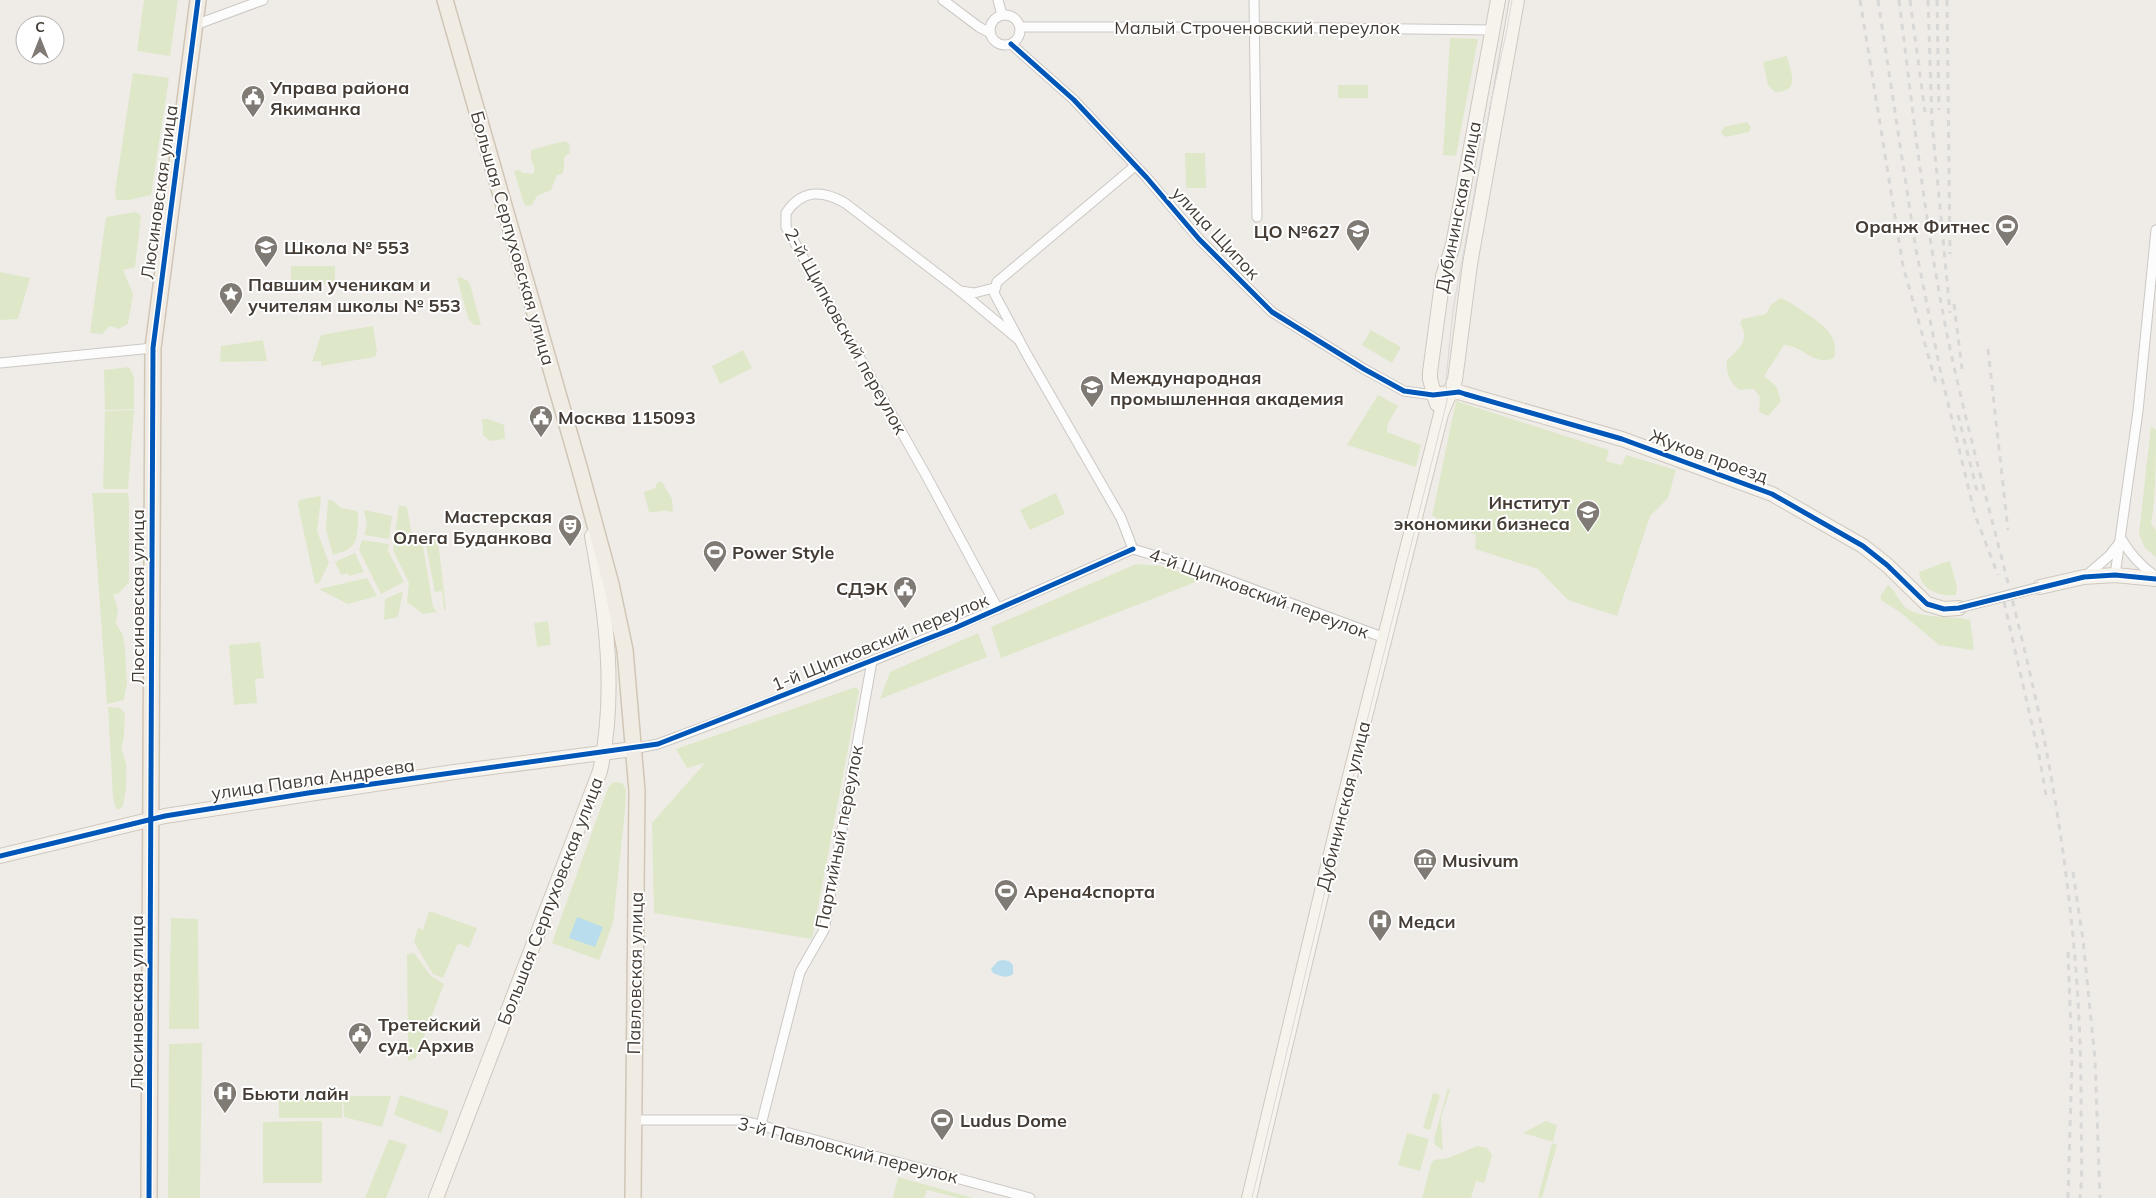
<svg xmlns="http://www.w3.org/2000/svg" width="2156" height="1198" font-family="Mulish,sans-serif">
  <rect width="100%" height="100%" fill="#efece8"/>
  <g fill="#dee8c8">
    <polygon points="144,0 178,0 170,56 137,51"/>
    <polygon points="1450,38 1478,39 1456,156 1443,155"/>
    <path d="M1787 56C1791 73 1801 92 1775 92L1768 85 1763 62Z"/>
    <polygon points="133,73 169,78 151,195 129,200 116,200 115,191"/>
    <polygon points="1368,85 1368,98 1338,98 1338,85"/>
    <polygon points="1747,122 1751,127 1749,132 1726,137 1721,133 1724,127"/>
    <path d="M564 141 569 143 570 153 565 156C563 162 566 168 562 174L557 175 551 190 537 196 532 205 527 206 524 204 514 171 519 170 523 173 533 174 535 169 531 160V150Z"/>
    <polygon points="1185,153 1205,153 1206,188 1186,188"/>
    <polygon points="136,212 141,216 135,267 123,270 133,294 128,324 119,329 110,326 102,334 90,333 106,217"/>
    <polygon points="291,266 335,266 335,284 291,283"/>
    <polygon points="0,272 30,278 18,319 0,320"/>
    <polygon points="460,277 468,281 470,284 481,325 474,325 468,318 457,278"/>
    <path d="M1780 298C1789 301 1797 307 1804 312 1821 323 1840 335 1834 358 1814 367 1804 346 1784 345L1764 376 1776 386 1781 401 1768 416 1759 412 1760 397 1754 389 1739 390C1729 381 1726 375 1727 360 1740 348 1750 341 1740 323L1742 319 1766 314 1771 305Z"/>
    <polygon points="373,326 377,351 375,357 321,366 321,361 312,362 321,335"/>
    <polygon points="1371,330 1401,347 1392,363 1362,345"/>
    <polygon points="263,340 267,361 220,362 221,346"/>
    <polygon points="743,350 752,368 720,384 712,366"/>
    <polygon points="129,367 134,377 134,409 105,410 104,370"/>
    <polygon points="1378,395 1398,406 1388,423 1387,432 1421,445 1416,467 1347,445"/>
    <polygon points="1456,401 1609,450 1606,461 1622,465 1626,455 1676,470 1668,498 1650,516 1617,616 1568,600 1538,569 1475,549 1476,535 1432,516"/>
    <polygon points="134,410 128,489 103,489 105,411"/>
    <polygon points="482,419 488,419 504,425 505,439 490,441 483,435"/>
    <path d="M2151 426 2156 430C2156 460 2156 496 2151 524L2156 530V557L2145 548 2139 534Z"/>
    <path d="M658 482H662L672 499 673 513C666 508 657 513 649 512L644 492 655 488Z"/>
    <polygon points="92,493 128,493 129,502 129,582 118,594 113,594 118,609 116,624 123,635 125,650 127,683 124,700 107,704"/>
    <polygon points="1056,493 1065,514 1030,530 1020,510"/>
    <polygon points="320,496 321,498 317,531 329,563 319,583 315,584 298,505 299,500"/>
    <path d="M328 500H332L341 508 357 511C359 520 359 539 352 546 347 551 338 553 333 555L326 530Z"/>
    <polygon points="399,505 407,507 412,536 423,546 433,607 437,612 423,614 407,602 409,583 393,550"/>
    <polygon points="364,510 392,516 389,539 364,535 367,525"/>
    <polygon points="437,532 446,610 444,609 442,591 435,592 426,546 421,540 429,539 426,534"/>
    <polygon points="362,540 389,544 388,551 404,582 381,594 359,550"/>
    <polygon points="355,553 364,572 349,576 348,573 341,575 335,562"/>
    <path d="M1950 561 1957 587 1956 595C1940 597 1921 590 1919 572 1930 569 1939 563 1950 561Z"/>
    <polygon points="1136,564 1162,566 1201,580 1001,658 991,627"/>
    <polygon points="367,578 377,596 348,604 319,589"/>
    <path d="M1888 585C1896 591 1898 600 1905 607 1919 620 1954 615 1970 620L1974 648 1972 650 1939 645 1901 613 1881 600V595Z"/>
    <polygon points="403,591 398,617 384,620 385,599"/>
    <polygon points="548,621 551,645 537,647 534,623"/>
    <polygon points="978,633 987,657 880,699 890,672"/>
    <polygon points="260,642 264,678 255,679 257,703 234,705 229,645"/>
    <polygon points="856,687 859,691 812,939 654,913 652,823 705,763 687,768 676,749"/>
    <path d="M108 707 120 708 125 714 124 736 121 750C130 764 126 790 123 806L118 810 115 806 113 797Z"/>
    <polygon points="614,782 622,783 626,789 625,811 613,923 599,960 552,943 605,796 609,786"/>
    <polygon points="429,911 477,928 469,948 458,943 443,978 433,974 414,942 418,928 423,930"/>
    <polygon points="171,918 198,919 199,1029 169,1029"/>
    <polygon points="414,953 431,976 444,984 416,1058 408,1061 407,954"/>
    <polygon points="202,1043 200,1198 168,1198 169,1044"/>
    <polygon points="1448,1088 1450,1090 1441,1117 1443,1150 1435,1145 1434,1139"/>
    <polygon points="1433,1093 1440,1095 1430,1130 1423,1128"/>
    <polygon points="400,1095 449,1111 441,1133 394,1115"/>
    <polygon points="343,1096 391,1096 382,1127 344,1117"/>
    <polygon points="342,1098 342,1118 279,1118 279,1099"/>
    <polygon points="322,1121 322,1183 263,1183 263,1122"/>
    <polygon points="1546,1121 1557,1125 1553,1142 1523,1133"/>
    <polygon points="1407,1133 1429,1139 1420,1171 1398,1165"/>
    <polygon points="389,1139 407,1145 386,1198 365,1198"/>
    <polygon points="1552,1143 1557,1145 1542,1198 1538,1198"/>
    <polygon points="1477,1146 1487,1148 1492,1155 1485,1181 1484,1183 1476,1181 1471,1198 1422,1198 1431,1164 1434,1160 1448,1158"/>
    <polygon points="898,1177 973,1198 959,1198 927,1190 924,1198 893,1198"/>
  </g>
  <g fill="#b9ddec">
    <polygon points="577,917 603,927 595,947 569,938"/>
    <path d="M1003 960 1009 961 1013 965V974C1006 979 1000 976 993 973L991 969 998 961Z"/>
  </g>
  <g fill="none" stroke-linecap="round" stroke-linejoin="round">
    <g stroke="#cbc8c4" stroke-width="11">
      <g id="street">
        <polyline points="943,0 979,27 990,33"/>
        <polyline points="998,0 1002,15"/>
        <polyline points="1254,0 1257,217"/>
        <circle cx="1005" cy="30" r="15"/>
        <polyline points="195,25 263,0"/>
        <polyline points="1021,27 1254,27 1493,30"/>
        <polyline points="1011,44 1074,100 1147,178 1199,239 1272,312 1364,369 1404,391 1433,395"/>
        <polyline points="960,291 974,293 994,288"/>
        <polyline points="0,363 153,348"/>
        <path d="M2122 540C2131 556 2141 566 2156 577"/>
        <polyline points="1133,549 1121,518 1026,353 994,293 997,282 1135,166"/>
        <polyline points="1133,549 1193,567 1385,638"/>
        <polyline points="2087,575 2109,556 2120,542"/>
        <polyline points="2115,575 2138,411 2156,230"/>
        <path d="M998 609 927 477 786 227V213C802 189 822 190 845 203L960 291 1019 340"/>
        <path d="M633 749 658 744C819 685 977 619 1133 549"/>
        <polyline points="633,1120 741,1120 1030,1198"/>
        <polyline points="761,1125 800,972 824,930 872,661"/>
      </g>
    </g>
    <g stroke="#cec8bf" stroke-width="16">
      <g id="secondary">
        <polyline points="1433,395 1459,392 1465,394 1622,439 1772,494 1863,546 1887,565 1927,604 1944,609 1959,608"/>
        <polyline points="1437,404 1430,379 1430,372 1443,276 1453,245 1498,0"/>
        <polyline points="2040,587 2084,577 2115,575 2156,579"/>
        <polyline points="0,856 165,816 454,772 633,749"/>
        <path d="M436 1198 600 771C617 694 606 612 592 536"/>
        <polyline points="1249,1198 1338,824 1441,414 1455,380 1470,264 1517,0"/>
      </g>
    </g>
    <g stroke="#d0c6b6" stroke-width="18">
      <g id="primary">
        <polyline points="445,0 580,470 611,584 625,650 637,791 633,1198"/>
        <polyline points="149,1198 153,348 198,0"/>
      </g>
    </g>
    <use href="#street" stroke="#fdfcfc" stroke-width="9"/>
    <use href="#secondary" stroke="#f6f3ed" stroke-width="14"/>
    <use href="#primary" stroke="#f0ebe3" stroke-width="15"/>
    <polyline stroke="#d8d8d7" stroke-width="1" points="1252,1198 1337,841 1447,401 1446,380 1453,310 1490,107 1507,29 1512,0"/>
    <g stroke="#d8d8d7" stroke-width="3" stroke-dasharray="6 6" stroke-linecap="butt">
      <polyline points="1860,0 1903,266 1936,383"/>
      <polyline points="1878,0 1916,250 1941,374 1975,515 1998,575"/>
      <path d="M1899 0C1915 127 1928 255 1957 380 1986 505 2023 628 2047 754 2069 873 2082 992 2081 1113 2081 1141 2083 1170 2080 1198"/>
      <polyline points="1910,0 1925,112"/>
      <polyline points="1928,0 1932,122 1950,313"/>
      <polyline points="1937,0 1939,110"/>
      <polyline points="1947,0 1950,254"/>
      <polyline points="1954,304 1962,369"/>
      <polyline points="1988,349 2008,530"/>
      <polyline points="1958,415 1978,495"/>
      <polyline points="2004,602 2039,755 2046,795"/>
      <polyline points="2073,872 2083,940 2095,1059 2100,1198"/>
      <polyline points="2068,1198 2072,1060 2068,951"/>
    </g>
    <g stroke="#cbc8c4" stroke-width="11" stroke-linecap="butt">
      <polyline id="street-bridge" points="1959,608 2040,587"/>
    </g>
    <use href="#street-bridge" stroke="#fdfcfc" stroke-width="9"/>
    <g stroke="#fff" stroke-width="8">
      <g id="cycleway">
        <polyline points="1011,44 1074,100 1147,178 1199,239 1272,312 1364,369 1404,391 1433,395 1459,392 1465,394 1622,439 1772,494 1863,546 1887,565 1927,604 1944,609 1959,608 2084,577 2115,575 2156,579"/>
        <polyline points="0,856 165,816 308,793 658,744 955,628 1133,549"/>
        <polyline points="149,1198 153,348 198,0"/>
      </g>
    </g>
    <use href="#cycleway" stroke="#0057b8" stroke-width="5"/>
  </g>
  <defs>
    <g id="civic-pin" transform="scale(1.25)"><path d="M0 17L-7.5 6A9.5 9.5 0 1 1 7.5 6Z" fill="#807a74" stroke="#fff"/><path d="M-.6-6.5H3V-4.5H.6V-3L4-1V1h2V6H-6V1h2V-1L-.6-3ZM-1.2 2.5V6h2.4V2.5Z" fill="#fff"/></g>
    <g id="stadium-pin" transform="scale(1.25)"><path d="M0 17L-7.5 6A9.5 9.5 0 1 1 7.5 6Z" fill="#807a74" stroke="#fff"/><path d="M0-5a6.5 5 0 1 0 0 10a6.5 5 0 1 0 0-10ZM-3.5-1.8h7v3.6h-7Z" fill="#fff"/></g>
    <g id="school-pin" transform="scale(1.25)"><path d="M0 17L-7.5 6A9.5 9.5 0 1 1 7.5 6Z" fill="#807a74" stroke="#fff"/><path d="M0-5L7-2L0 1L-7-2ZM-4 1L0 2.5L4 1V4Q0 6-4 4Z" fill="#fff"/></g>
    <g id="sight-pin" transform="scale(1.25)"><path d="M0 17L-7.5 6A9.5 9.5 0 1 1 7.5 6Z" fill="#807a74" stroke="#fff"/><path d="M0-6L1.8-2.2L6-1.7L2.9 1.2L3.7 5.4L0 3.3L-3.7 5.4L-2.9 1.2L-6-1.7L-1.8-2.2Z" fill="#fff"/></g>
    <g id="university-pin" transform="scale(1.25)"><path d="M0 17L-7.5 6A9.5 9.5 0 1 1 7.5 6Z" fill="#807a74" stroke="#fff"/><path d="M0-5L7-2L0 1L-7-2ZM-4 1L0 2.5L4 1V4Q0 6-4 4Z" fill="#fff"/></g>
    <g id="theatre-pin" transform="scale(1.25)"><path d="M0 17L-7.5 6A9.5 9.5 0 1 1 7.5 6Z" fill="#807a74" stroke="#fff"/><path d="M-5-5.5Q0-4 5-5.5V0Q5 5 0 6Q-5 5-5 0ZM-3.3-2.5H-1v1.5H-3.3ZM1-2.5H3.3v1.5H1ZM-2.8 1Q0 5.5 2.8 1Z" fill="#fff"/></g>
    <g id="museum-pin" transform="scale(1.25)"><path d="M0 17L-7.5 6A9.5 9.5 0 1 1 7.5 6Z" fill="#807a74" stroke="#fff"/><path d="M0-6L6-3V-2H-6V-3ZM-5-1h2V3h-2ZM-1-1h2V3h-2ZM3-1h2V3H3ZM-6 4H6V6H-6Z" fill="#fff"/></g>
    <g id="hospital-pin" transform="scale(1.25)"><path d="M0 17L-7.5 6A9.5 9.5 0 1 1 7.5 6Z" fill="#807a74" stroke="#fff"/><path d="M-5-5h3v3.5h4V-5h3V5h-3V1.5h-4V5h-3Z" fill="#fff"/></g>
  </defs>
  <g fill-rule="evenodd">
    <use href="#civic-pin" x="253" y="97"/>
    <use href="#stadium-pin" x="2007" y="226"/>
    <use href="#school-pin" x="1358" y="231"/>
    <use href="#school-pin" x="266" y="247"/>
    <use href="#sight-pin" x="231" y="294"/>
    <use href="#university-pin" x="1092" y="387"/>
    <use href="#civic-pin" x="541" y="417"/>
    <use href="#university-pin" x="1588" y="512"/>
    <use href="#theatre-pin" x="570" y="526"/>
    <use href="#stadium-pin" x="715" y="552"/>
    <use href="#civic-pin" x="905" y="588"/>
    <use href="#museum-pin" x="1425" y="860"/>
    <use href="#stadium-pin" x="1006" y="891"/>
    <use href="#hospital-pin" x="1380" y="921"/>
    <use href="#civic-pin" x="360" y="1034"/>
    <use href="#hospital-pin" x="225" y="1093"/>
    <use href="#stadium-pin" x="942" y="1120"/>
  </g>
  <g text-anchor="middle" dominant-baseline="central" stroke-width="4" stroke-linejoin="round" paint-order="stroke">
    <g font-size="18" fill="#443c35" stroke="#fff">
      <text x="1257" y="27">Малый Строченовский переулок</text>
      <text transform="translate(159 192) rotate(-82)">Люсиновская улица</text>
      <text transform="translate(1458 207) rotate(-79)">Дубининская улица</text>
      <text transform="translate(1216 233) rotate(47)">улица Щипок</text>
      <text transform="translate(513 238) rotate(74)">Большая Серпуховская улица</text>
      <text transform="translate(846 331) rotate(61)">2-й Щипковский переулок</text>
      <text transform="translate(1709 456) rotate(20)">Жуков проезд</text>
      <text transform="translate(1259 593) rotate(20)">4-й Щипковский переулок</text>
      <text transform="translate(137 597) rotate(-90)">Люсиновская улица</text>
      <text transform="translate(880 642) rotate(-22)">1-й Щипковский переулок</text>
      <text transform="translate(313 779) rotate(-8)">улица Павла Андреева</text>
      <text transform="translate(1343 806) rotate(-76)">Дубининская улица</text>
      <text transform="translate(839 837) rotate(-79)">Партийный переулок</text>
      <text transform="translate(550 901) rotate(-69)">Большая Серпуховская улица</text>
      <text transform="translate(635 973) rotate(-89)">Павловская улица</text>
      <text transform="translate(136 1003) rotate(-90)">Люсиновская улица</text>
      <text transform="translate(848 1150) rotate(14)">3-й Павловский переулок</text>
    </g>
    <g font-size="18" font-weight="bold" fill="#443c35" stroke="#fff" text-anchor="start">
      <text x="270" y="87">Управа района<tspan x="270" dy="21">Якиманка</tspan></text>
      <text x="1990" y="226" text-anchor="end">Оранж Фитнес</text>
      <text x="1340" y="231" text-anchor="end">ЦО №627</text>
      <text x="284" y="247">Школа № 553</text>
      <text x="248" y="284">Павшим ученикам и<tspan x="248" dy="21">учителям школы № 553</tspan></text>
      <text x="1110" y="377">Международная<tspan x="1110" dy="21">промышленная академия</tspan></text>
      <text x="558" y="417">Москва 115093</text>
      <text x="1570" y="502" text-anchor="end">Институт<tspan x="1570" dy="21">экономики бизнеса</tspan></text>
      <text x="552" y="516" text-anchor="end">Мастерская<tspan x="552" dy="21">Олега Буданкова</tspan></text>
      <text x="732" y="552">Power Style</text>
      <text x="888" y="588" text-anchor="end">СДЭК</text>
      <text x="1442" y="860">Musivum</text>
      <text x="1024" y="891">Арена4спорта</text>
      <text x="1398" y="921">Медси</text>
      <text x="378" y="1024">Третейский<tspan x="378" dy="21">суд. Архив</tspan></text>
      <text x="242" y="1093">Бьюти лайн</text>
      <text x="960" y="1120">Ludus Dome</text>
    </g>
  </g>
  <g transform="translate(40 40)"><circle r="24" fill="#ffffff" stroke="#b4b1ae"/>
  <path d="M0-4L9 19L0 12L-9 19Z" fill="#807a74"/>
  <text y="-8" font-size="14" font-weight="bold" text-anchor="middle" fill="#443c35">С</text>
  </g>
</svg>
